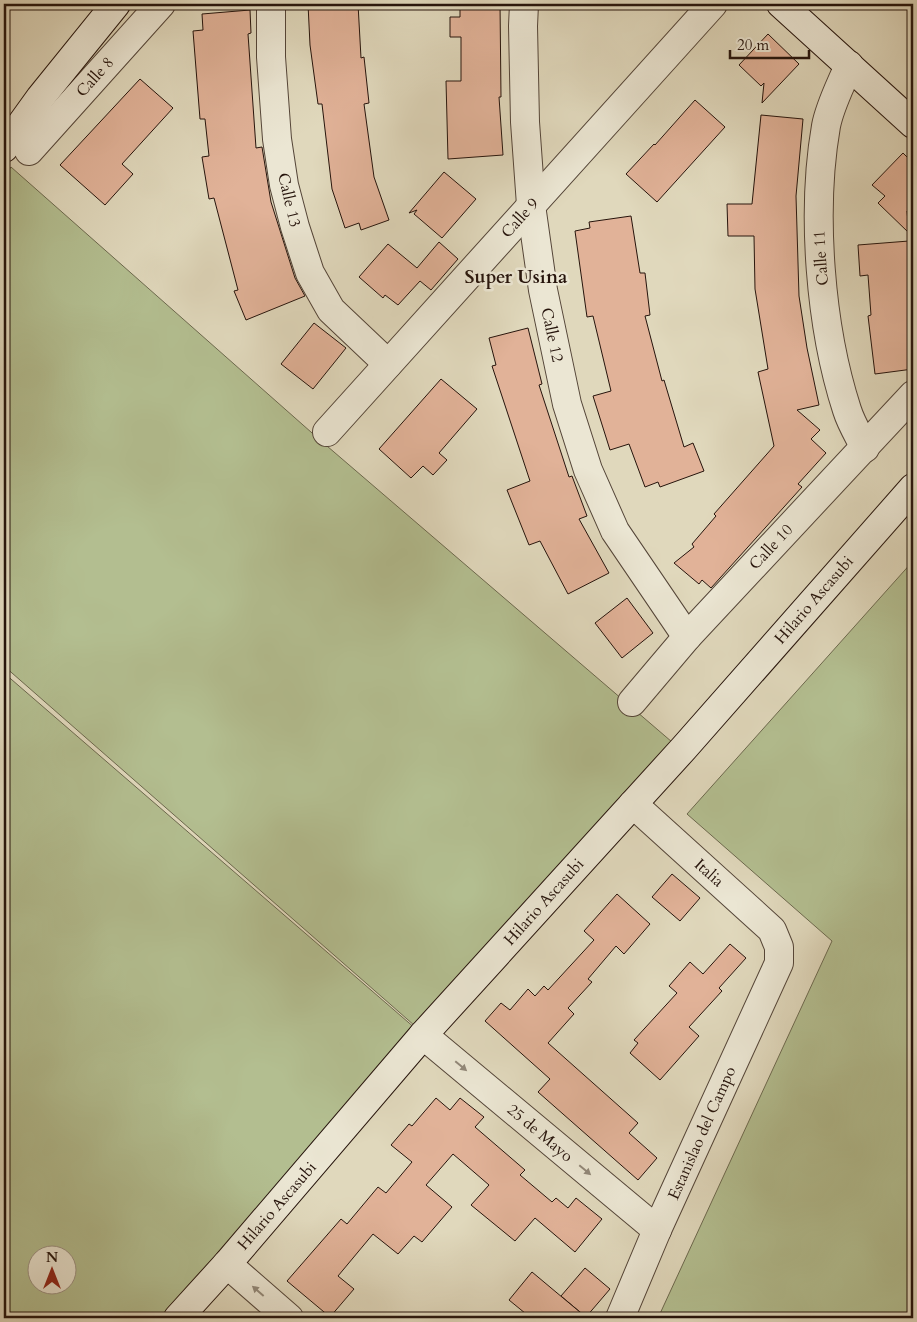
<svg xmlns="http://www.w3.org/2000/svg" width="917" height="1322" font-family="Cardo,serif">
  <rect width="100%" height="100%" fill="#e0d8bc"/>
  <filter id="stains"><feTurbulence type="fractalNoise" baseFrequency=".004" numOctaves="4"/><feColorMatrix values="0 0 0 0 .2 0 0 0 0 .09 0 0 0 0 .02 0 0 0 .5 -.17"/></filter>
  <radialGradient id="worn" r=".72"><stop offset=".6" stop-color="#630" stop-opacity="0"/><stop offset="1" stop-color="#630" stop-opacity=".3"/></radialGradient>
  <g fill="#b3be90" stroke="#6c694e" fill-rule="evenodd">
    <polygon points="11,167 320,440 679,748 423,1033 4,666 4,177"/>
    <polygon points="913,561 913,1318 658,1318 832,941 687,814"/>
    <path d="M4 673 423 1035 178 1318H4ZM38 1254H68V1284H38Z"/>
  </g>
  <g fill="#e1b298" stroke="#26140c">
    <polygon points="308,4 358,4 361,58 364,57 369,103 364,104 374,177 389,220 361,230 359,223 345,228 332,189 322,104 318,104 310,45"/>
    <polygon points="460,4 500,4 501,97 499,97 503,155 448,159 446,81 461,81 461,37 450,37 450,17 460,17"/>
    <polygon points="250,10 251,33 248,34 256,148 262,147 271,202 295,278 305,296 246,320 234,291 238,290 214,198 209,199 202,157 209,156 205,119 200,119 193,31 203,30 202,14"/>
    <polygon points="768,34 799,64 762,103 764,83 761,86 739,65"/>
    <polygon points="140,79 173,108 122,164 133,174 105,205 60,165"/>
    <polygon points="695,100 725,127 657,202 626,174 654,144 655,145"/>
    <polygon points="761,115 803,119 796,196 799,296 807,348 819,405 797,410 820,430 811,439 826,453 798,484 802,487 711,588 702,580 699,584 674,563 694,547 692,544 716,516 714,514 774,446 758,372 768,369 755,289 754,236 728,236 727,204 752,204"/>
    <polygon points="903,153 913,163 913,218 907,211 909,233 878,203 885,196 872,185"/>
    <polygon points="444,172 476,199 442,238 414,214 417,210 409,213"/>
    <polygon points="631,216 640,273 645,273 650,315 645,316 662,381 664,380 684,447 693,443 704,471 660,487 658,482 645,487 629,444 610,450 593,396 611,391 593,316 587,317 575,231 590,228 589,222"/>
    <polygon points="909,241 913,289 913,369 875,374 868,316 871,315 868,275 860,276 858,245"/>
    <polygon points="439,242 458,259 431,290 420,281 398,305 385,295 383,298 359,277 388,244 417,268"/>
    <polygon points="314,323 346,348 313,389 281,364"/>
    <polygon points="528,328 542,384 539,385 569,477 572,476 587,516 579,519 609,573 568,594 540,541 529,545 507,490 530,481 492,366 496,365 489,338"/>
    <polygon points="441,379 477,409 439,453 447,460 433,475 423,466 411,478 379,449"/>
    <polygon points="627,598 653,633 622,658 595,623"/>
    <polygon points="672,874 700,898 680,921 652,897"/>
    <polygon points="617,894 650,924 624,954 616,946 588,979 592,982 568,1008 574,1014 548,1043 638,1123 629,1133 657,1158 638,1180 538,1092 550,1079 485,1021 501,1003 510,1010 528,989 535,996 544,986 548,990 594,940 584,931"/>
    <polygon points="730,944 746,958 719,988 722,991 689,1027 699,1036 660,1080 630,1053 638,1043 634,1040 677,993 669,986 690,962 703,974"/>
    <polygon points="436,1098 450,1110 460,1098 484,1117 475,1127 525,1170 520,1175 552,1202 556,1198 568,1208 576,1198 602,1219 575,1252 535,1218 515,1241 471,1205 489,1185 453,1154 426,1185 452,1207 422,1242 414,1236 398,1254 373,1234 338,1276 354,1289 330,1317 287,1281 341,1219 347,1224 378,1187 386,1193 412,1162 391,1145 409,1124 412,1126"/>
    <polygon points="585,1268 610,1289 586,1317 561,1296"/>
    <polygon points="532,1272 587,1318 531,1318 509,1300"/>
  </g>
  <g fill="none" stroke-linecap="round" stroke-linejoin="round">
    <g stroke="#544538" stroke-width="30">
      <g id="street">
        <polyline points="271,4 271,57 277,139 284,185 295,227 310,273 331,310 388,364"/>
        <polyline points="524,4 523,26 525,122 531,205 543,290 567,404 588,470 615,531 687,637"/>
        <path d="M849 65C841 85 830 105 826 126 811 212 820 327 847 410 851 423 859 436 865 448"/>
        <polyline points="29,151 161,4"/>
        <polyline points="327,432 713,4"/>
        <polyline points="632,702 687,637 913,395"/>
        <polyline points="423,1035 657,1230"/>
        <polyline points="227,1264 289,1318"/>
        <polyline points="620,1318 657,1230 779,963 779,947 772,930 633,804"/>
      </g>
    </g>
    <g stroke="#26140c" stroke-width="30">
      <g id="secondary">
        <polyline points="781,4 913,124"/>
        <polyline points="4,148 40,98 116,4"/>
        <polyline points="178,1318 227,1264 423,1035 684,748 913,488"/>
      </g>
    </g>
    <use href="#street" stroke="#ebe6d3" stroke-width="28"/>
    <use href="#secondary" stroke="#ebe6d3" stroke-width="28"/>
  </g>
  <defs><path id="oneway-solid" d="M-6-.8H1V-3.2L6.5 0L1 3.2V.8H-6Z" transform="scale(1.25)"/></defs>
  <g fill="#928879">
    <use href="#oneway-solid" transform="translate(461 1066) rotate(40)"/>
    <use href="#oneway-solid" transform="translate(585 1170) rotate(40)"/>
    <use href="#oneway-solid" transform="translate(258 1291) rotate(-139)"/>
  </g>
  <g text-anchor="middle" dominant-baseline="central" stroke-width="5" stroke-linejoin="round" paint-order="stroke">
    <g font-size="16" fill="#26140c" stroke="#ebe6d3">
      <text transform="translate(95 77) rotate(-48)">Calle 8</text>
      <text transform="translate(289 200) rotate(77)">Calle 13</text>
      <text transform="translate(520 218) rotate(-48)">Calle 9</text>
      <text transform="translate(821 258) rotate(-94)">Calle 11</text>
      <text transform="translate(552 335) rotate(78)">Calle 12</text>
      <text transform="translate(771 547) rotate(-47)">Calle 10</text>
      <text transform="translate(814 600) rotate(-49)">Hilario Ascasubi</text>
      <text transform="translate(709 873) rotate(42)">Italia</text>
      <text transform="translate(544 902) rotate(-48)">Hilario Ascasubi</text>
      <text transform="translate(540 1133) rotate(40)">25 de Mayo</text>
      <text transform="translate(702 1133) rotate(-66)">Estanislao del Campo</text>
      <text transform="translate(277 1206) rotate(-49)">Hilario Ascasubi</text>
    </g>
    <g font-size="19" font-weight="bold" fill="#26140c" stroke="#ebe6d3">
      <text x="516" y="277">Super Usina</text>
    </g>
  </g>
  <rect width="917" height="1322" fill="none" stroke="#e0d8bc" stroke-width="20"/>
  <rect x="5" y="5" width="907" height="1312" fill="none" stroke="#26140c" stroke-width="2.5"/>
  <rect x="10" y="10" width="897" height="1302" fill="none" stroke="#26140c"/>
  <g transform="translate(52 1270)"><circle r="24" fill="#ebe6d3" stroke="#9c9283"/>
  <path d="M0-4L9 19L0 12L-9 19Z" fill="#8f2418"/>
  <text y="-8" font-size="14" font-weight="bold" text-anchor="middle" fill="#26140c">N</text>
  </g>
  <path d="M730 50v8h79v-8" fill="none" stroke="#26140c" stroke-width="2.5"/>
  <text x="737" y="50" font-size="15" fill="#26140c" stroke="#ebe6d3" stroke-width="4" paint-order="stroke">20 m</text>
  <rect width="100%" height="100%" filter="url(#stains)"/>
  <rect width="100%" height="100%" fill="url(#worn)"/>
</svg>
